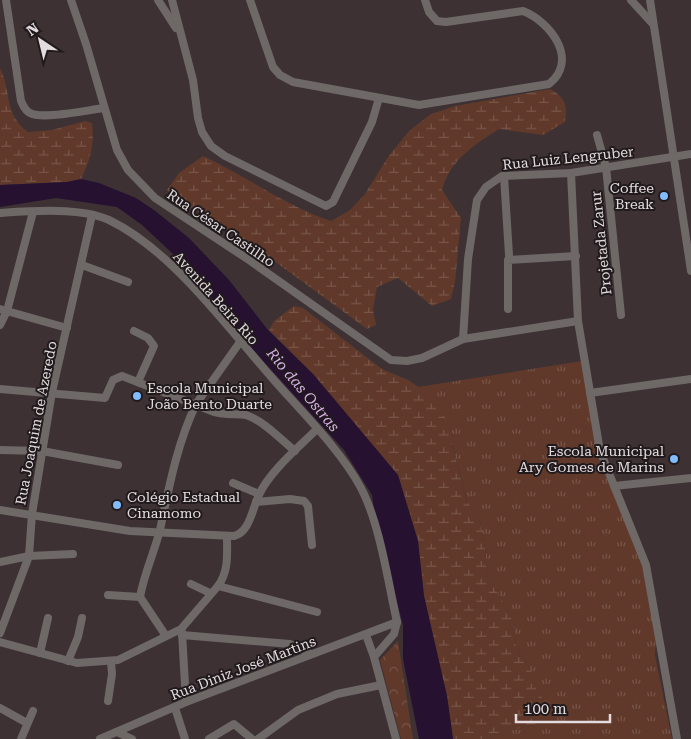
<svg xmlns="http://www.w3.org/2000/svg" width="691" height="739" font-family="'Roboto Serif',serif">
  <defs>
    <pattern id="grass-tufts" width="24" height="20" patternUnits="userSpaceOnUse" patternTransform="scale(1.25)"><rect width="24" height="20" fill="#60392a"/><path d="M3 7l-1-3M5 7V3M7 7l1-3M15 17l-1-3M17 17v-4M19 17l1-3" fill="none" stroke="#775548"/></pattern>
    <pattern id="forest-crowns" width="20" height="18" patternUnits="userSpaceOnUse" patternTransform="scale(1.25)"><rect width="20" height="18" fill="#60392a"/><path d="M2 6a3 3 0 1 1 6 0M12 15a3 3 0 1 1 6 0" fill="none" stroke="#775548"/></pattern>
    <pattern id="wetland-marsh" width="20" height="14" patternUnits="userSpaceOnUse" patternTransform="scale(1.25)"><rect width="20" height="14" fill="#60392a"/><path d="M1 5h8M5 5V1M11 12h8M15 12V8" fill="none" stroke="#775548"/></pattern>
  </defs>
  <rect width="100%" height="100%" fill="#3d3134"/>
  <polygon fill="url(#grass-tufts)" points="582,361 597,456 638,551 643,569 656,641 655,655 672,739 490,739 493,735 538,724 531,671 516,648 514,621 487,575 485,548 480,522 466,499 453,446 418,387"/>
  <polygon fill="url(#forest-crowns)" points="398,641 413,739 401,739 380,660"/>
  <g fill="url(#wetland-marsh)">
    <path d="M0 68C12 92 3 113 28 132L52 130 85 121 92 123C95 144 90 161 81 179L67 182 0 185Z"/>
    <path d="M550 89C565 97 568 106 565 122L543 135 499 129C474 145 450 160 442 190L461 218 455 282 451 299 432 306 398 278 377 287 373 310 376 325 367 329 251 244 174 197 167 190 179 173 203 156C246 176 286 206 331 221L350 210 365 194 388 157 409 131 431 114 455 106Z"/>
    <polygon points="294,306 303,308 382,369 408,380 432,396 446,420 466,499 480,522 485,548 487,575 514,621 516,648 531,671 542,696 538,724 493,735 490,739 453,739 447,696 424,596 418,541 398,475 313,374 269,330 274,321"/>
  </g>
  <polygon fill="#271131" points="81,179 99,183 136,198 154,210 189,238 229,280 268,330 313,374 398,475 418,541 424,596 447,696 453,739 419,739 403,659 403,625 375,516 372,495 344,450 247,343 187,267 142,225 117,207 56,198 0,207 0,185 67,182"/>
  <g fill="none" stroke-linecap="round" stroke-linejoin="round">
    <g stroke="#6e6867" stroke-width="8">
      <path d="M6 0 21 101C23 105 25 111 30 113 42 120 88 110 104 108"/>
      <polyline points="71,0 86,44 117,150 128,170 155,198 249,260 381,353 391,360 407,361 422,358 463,339 578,321"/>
      <polyline points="158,0 176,28"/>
      <polyline points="172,0 193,80 198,118 202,132 211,146 225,156 326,206 333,202 372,122 379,98"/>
      <path d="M250 0 273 67 280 75 293 82 419 105 549 84C579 60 551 22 523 11L446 22 437 21 429 12 425 0"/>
      <polyline points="631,0 653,24"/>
      <polyline points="650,0 691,271"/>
      <polyline points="597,135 606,167 621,315"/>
      <polyline points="571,173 578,321 600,451 646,565 677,739"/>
      <polyline points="504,176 509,255"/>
      <path d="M0 213C30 211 81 207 109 220 173 251 226 326 273 379 301 411 341 450 361 488 380 524 388 582 397 622L394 634 374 657 396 739"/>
      <polyline points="82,265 128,282"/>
      <polyline points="0,309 67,328"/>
      <polyline points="508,309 508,260 576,256"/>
      <polyline points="0,325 7,311 33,212"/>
      <polyline points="134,331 148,338 154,346 138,382"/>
      <polyline points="463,339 468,259 477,200 486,187 502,176 571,173 691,154"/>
      <path d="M0 389 105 398 113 380 122 376 214 412C227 416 237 413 246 415 264 421 280 439 295 451"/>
      <polyline points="590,393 691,379"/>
      <polyline points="0,450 42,451 118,465"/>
      <polyline points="233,483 259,494"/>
      <polyline points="614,486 691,478"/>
      <polyline points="256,502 290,499 304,501 308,506 312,545"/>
      <path d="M0 510 130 531 234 536C250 532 252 509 259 495 269 472 299 447 317 429"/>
      <polyline points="0,562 29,556 73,554"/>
      <polyline points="191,584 210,593"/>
      <polyline points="218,586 317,612"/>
      <polyline points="108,595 140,597"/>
      <polyline points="182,632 186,702"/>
      <polyline points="0,633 29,556 32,514 52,392 92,215"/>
      <polyline points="182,635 290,644 311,654"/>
      <polyline points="366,635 374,657"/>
      <path d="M166 636 140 597C144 574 154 553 160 530 169 487 177 444 196 404L240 342"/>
      <path d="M0 642 77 663 118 660 181 629 218 586C229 571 227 554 227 537"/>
      <polyline points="40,653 48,618"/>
      <polyline points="68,661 78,637 82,618"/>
      <polyline points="108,701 112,674 111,661"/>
      <polyline points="0,708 27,723"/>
      <polyline points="175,708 185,739"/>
      <polyline points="117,732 132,739"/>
      <polyline points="21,739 33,711"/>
      <polyline points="100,739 186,702 397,622"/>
      <polyline points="209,739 234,724 252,739"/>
      <polyline points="258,739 298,710 337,694 381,685"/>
    </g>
  </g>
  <g fill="#82bcfa" stroke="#201a1c" stroke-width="2">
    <circle cx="664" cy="196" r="5"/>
    <circle cx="137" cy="396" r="5"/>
    <circle cx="674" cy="459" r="5"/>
    <circle cx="117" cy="505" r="5"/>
  </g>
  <g text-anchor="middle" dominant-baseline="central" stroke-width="4" stroke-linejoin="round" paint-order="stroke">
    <g font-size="14" fill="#e3dbdd" stroke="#201a1c">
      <text transform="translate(568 158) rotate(-6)">Rua Luiz Lengruber</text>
      <text transform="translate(221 228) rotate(34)">Rua César Castilho</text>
      <text transform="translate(601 243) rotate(-96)">Projetada Zarur</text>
      <text transform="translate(216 298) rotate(48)">Avenida Beira Rio</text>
      <text transform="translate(36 423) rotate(-79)">Rua Joaquim de Azeredo</text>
      <text transform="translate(243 668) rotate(-21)">Rua Diniz José Martins</text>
    </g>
    <g font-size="14" fill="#e3dbdd" stroke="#201a1c" text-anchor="end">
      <text x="654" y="188">Coffee<tspan x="654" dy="16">Break</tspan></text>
      <text x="147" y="388" text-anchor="start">Escola Municipal<tspan x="147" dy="16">João Bento Duarte</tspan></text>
      <text x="664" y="451">Escola Municipal<tspan x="664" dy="16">Ary Gomes de Marins</tspan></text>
      <text x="127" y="497" text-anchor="start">Colégio Estadual<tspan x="127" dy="16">Cinamomo</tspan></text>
    </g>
    <g font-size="15" font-style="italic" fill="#daafec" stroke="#201a1c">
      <text transform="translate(303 390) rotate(50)">Rio das Ostras</text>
    </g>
  </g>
  <g transform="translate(40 40) rotate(325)" stroke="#201a1c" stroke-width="4" paint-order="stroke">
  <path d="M0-4L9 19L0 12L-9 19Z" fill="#e3dbdd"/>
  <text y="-8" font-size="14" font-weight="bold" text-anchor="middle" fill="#e3dbdd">N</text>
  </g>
  <path d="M516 714v8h94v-8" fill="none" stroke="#e3dbdd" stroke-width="2.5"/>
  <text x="524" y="714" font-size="15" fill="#e3dbdd" stroke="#201a1c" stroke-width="4" paint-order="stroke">100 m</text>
</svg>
